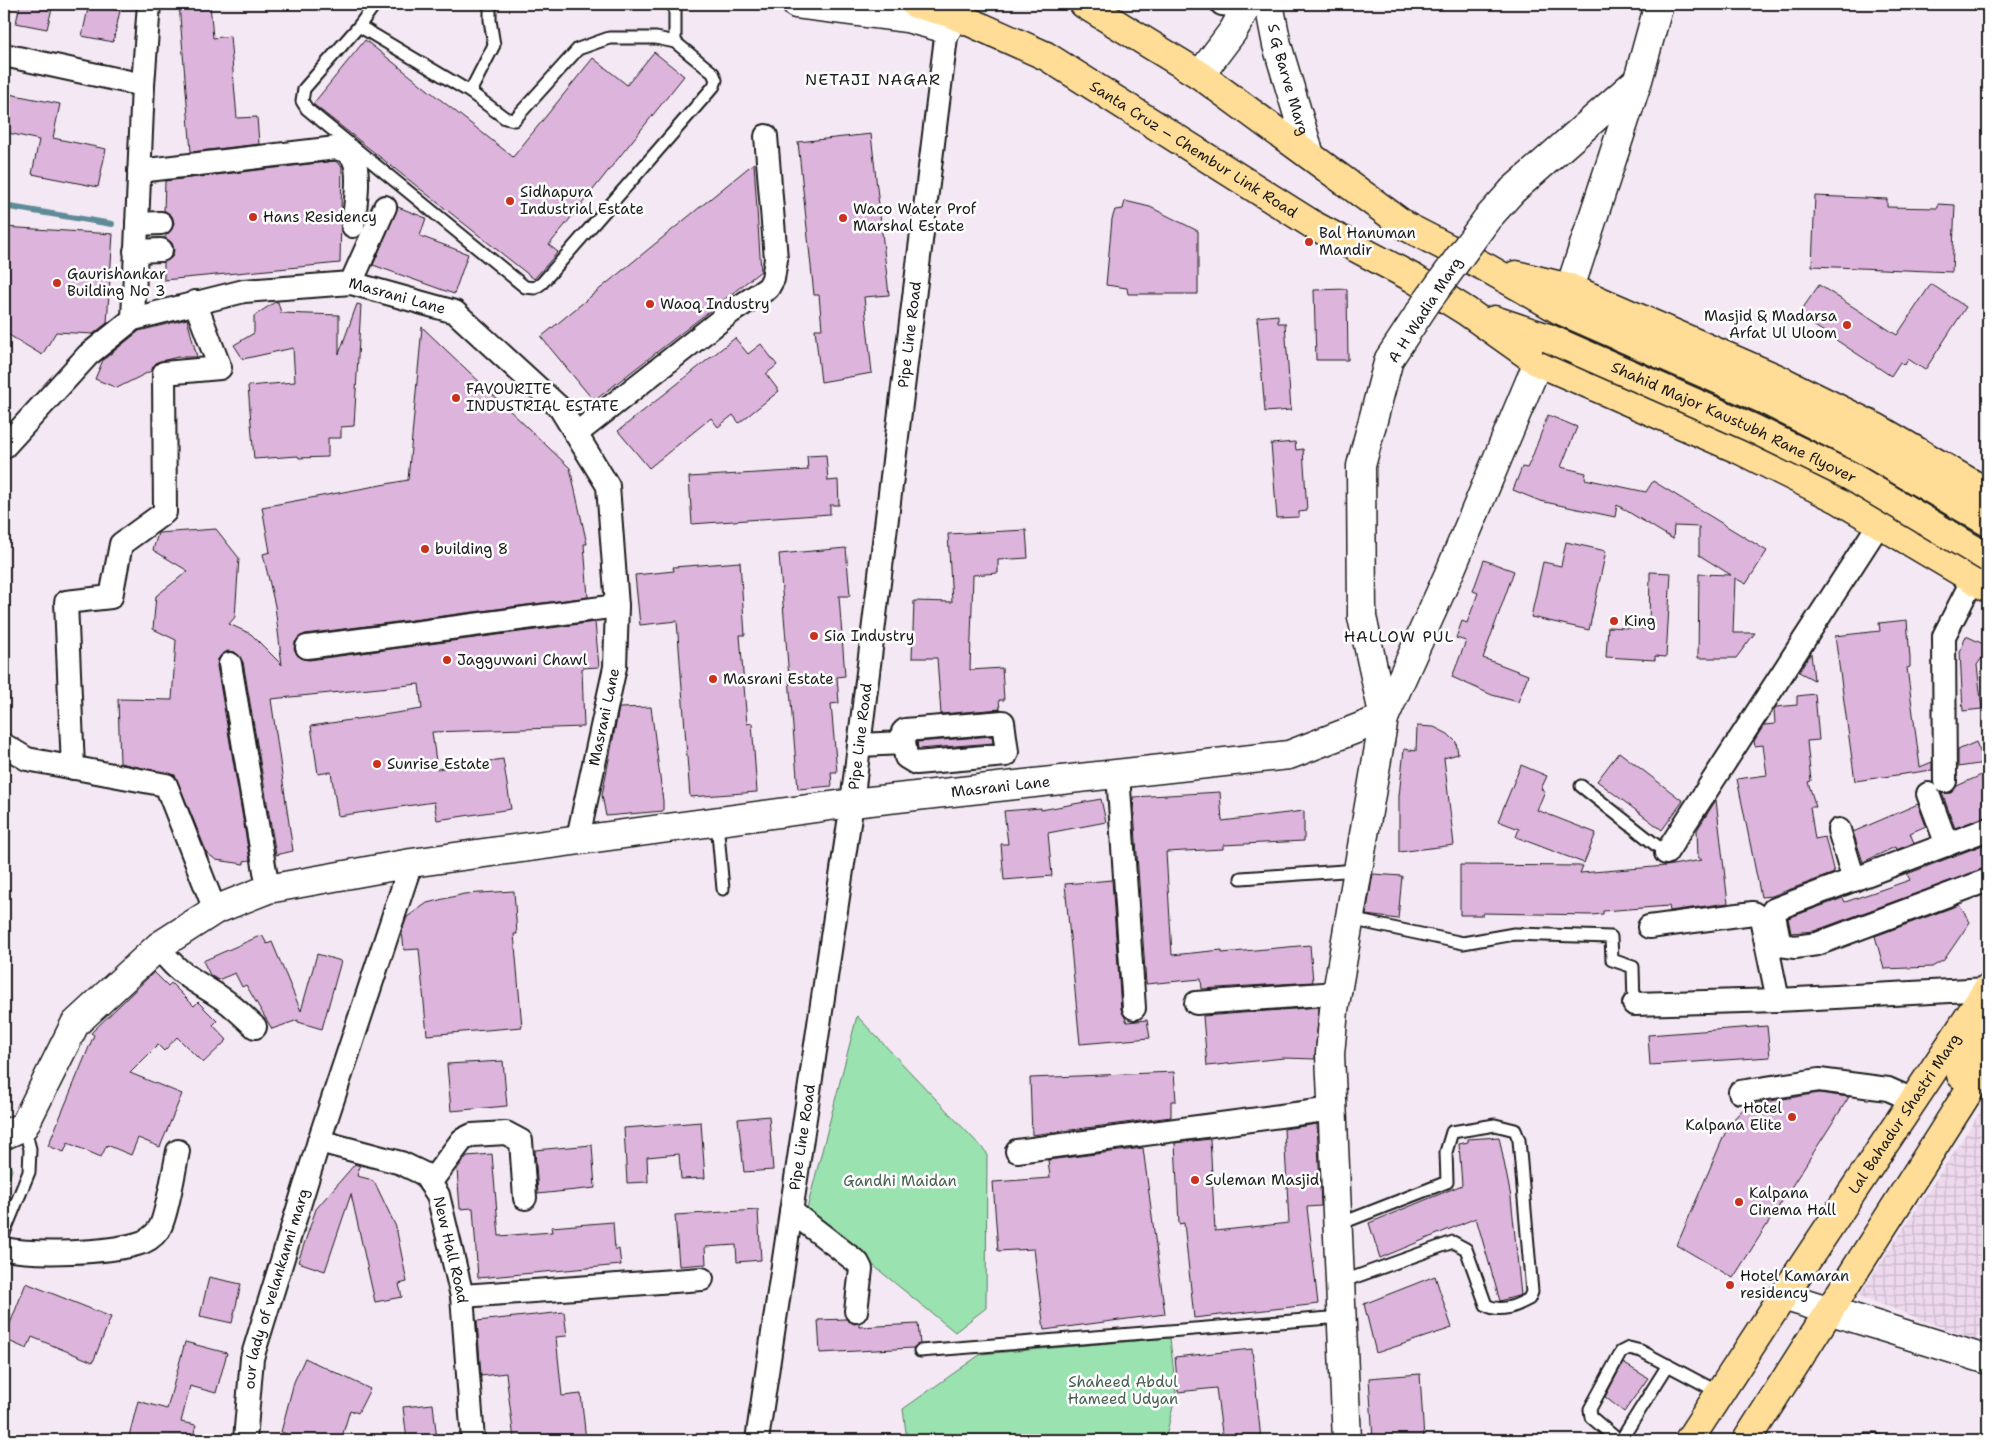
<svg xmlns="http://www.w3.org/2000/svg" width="1992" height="1444" font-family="'Shantell Sans',sans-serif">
  <defs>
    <pattern id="industrial-grid" width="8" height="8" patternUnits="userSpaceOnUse" patternTransform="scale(1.25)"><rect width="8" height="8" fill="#edd8ed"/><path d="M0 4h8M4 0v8" fill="none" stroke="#cbb9cb"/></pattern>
  </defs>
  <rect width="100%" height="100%" fill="#f4e8f4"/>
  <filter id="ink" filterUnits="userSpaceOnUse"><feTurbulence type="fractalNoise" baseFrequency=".02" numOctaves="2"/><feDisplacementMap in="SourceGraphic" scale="10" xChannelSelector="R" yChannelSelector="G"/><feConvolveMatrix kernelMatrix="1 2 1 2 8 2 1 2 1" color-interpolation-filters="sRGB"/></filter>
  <g filter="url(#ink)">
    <polygon fill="url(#industrial-grid)" points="1988,1100 1988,1306 1976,1340 1859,1296"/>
    <g fill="#9ae2b0" stroke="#5b7f66">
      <polygon points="857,1016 987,1153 986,1308 955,1332 848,1245 802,1228"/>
      <polygon points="4,1154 6,1155 12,1170 4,1193"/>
      <polygon points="1170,1338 1176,1394 1165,1440 907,1440 903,1409 981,1354"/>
    </g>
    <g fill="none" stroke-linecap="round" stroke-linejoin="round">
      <polyline stroke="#5e8b98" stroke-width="6" points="4,206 112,224"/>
    </g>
    <g fill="#dcb4dc" stroke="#1c1c1c">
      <polygon points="20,4 53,4 47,29 16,23"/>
      <polygon points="89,4 111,4 110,8 120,11 113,42 82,36"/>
      <polygon points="179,4 210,4 213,38 230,36 237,118 257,117 259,144 191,152"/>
      <polygon points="365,40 513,157 593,58 627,85 654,52 684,76 549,245 558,252 534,279 313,104"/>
      <polygon points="4,93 60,104 53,138 106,149 98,187 32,174 39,140 4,132"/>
      <polygon points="871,134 889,295 864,297 872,373 821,382 815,329 822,329 819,295 814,295 798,142"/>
      <polygon points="335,161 342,166 340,263 164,280 164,262 172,257 174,250 172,243 164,238 172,229 174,223 172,216 164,211 165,181"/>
      <polygon points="754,163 761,271 594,401 541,337"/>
      <polygon points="1815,196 1887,199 1887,207 1938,208 1938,204 1955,205 1952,272 1812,266"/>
      <polygon points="1125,201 1150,207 1198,231 1198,294 1128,294 1127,288 1106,285 1112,219 1115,210 1123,209"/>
      <polygon points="398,207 426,218 420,236 468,254 454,294 373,265"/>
      <polygon points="4,227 113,234 107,323 93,334 56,332 42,355 4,332"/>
      <polygon points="1931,284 1966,307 1925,370 1908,359 1905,365 1900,362 1891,376 1798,315 1819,285 1897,335"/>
      <polygon points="1347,289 1348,360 1316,360 1314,290"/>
      <polygon points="275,302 278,302 281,313 339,315 339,354 357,304 361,305 354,426 341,427 341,438 328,438 328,457 299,458 298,456 254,459 248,386 295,382 293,348 243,359 234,345 254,333 254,316"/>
      <polygon points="1278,315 1278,323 1285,323 1291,410 1265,412 1257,317"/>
      <polygon points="187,319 197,357 178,357 157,362 151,371 117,388 95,379 103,360 139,331"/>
      <polygon points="422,327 570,468 587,544 584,544 588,597 305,634 295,642 294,649 302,659 309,660 595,622 599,667 582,668 584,727 432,732 437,769 503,759 511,809 437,820 434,802 338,816 331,772 318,774 311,726 422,709 419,684 271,699 293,851 276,855 243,662 235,652 227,651 218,659 217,666 250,860 244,861 244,864 216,860 207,853 175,775 120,763 118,699 172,700 176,640 153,629 156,596 188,571 153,550 158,533 216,529 239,558 235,617 229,624 251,634 282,665 275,606 263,554 270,552 262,507 408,480"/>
      <polygon points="735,338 748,354 761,344 777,365 766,374 779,391 739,423 733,415 718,427 711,418 649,468 618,431"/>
      <polygon points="1548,415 1577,427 1561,467 1586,473 1585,479 1646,492 1653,481 1767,551 1746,584 1735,578 1733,633 1755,633 1736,658 1698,658 1699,574 1731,575 1699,555 1699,527 1674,526 1673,539 1617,505 1615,517 1540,501 1513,490 1522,467 1527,468 1531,460"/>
      <polygon points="1295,442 1296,450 1303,449 1307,511 1299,512 1299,517 1277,518 1271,444"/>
      <polygon points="826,455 828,481 838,480 839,505 830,505 830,514 692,524 689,477 808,470 807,456"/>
      <polygon points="1026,530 1028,558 998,560 998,573 973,575 970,670 1002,668 1004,700 999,700 1000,709 941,714 937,658 912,658 914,601 952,602 948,534"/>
      <polygon points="1566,542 1606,551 1589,630 1531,617 1543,562 1561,566"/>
      <polygon points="846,548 850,596 839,596 845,676 837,677 839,703 831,704 837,772 831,772 832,786 798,789 779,554"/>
      <polygon points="1484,560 1514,571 1483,658 1528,675 1518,702 1492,695 1452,677 1466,641 1456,638 1462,621 1467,623 1478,593 1473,591"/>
      <polygon points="740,562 745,635 740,635 747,724 752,723 757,792 690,797 677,621 640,625 635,575 674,571 673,567"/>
      <polygon points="1650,572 1671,573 1666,657 1655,656 1655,660 1606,657 1608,627 1649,629"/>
      <polygon points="1907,620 1910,658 1910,667 1907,668 1920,767 1932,762 1932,770 1855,781 1835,636 1880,631 1879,623"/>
      <polygon points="1966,636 1988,646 1988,649 1977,665 1982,709 1963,711 1960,652"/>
      <polygon points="1811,653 1814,680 1799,672"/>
      <polygon points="1815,694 1819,740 1807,741 1811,781 1808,782 1816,807 1810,807 1815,839 1825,837 1834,873 1772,896 1761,897 1737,779 1767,775 1763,745 1755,746 1754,741 1764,725 1775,724 1774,710 1776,707 1797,705 1797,696"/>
      <polygon points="651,707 663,801 663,811 606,816 602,795 619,708"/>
      <polygon points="1417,726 1434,727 1448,734 1456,742 1458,754 1444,758 1454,845 1399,852 1399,796 1404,749 1416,751"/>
      <polygon points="992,736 993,743 918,749 917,742"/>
      <polygon points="1976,742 1985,763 1958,767 1958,750"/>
      <polygon points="1619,752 1683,801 1662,830 1597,781"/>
      <polygon points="1521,765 1547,776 1541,789 1545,791 1537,810 1596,833 1584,863 1516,837 1519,829 1498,821"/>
      <polygon points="1988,772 1988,816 1955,828 1942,793 1951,793 1957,786"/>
      <polygon points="1220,792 1222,821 1304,811 1304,841 1223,845 1223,849 1166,852 1172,955 1222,950 1222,953 1310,945 1313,982 1202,989 1201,979 1146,984 1133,797"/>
      <polygon points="1101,799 1106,822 1048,833 1052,876 1004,880 1001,844 1008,844 1004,811 1041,808 1041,810"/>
      <polygon points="1716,800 1728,903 1670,911 1669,906 1603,911 1603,914 1591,915 1483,913 1483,915 1460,915 1460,865 1583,866 1580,873 1666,866 1702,860 1698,857 1697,830"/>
      <polygon points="1918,804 1926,826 1910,833 1914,843 1896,850 1895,847 1863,862 1853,832"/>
      <polygon points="1988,843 1988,867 1814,931 1791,933 1788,918 1843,898 1845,902 1910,880 1907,874"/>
      <polygon points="1373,874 1402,876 1398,919 1366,915"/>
      <polygon points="1112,880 1121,1009 1127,1022 1147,1020 1150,1038 1080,1044 1065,884"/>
      <polygon points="514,891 517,934 514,934 522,1027 427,1035 419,949 404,950 402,931 407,917 427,903 464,894"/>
      <polygon points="1959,905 1970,922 1944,960 1932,967 1884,969 1875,936"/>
      <polygon points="262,935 267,944 272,942 301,1011 317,954 341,961 322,1029 298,1022 298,1020 272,1029 246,985 242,987 235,973 218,980 210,975 203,961"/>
      <polygon points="154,972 168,986 171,983 194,1006 198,1002 217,1021 213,1025 227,1040 203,1063 177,1037 164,1051 158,1045 130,1073 182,1094 160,1147 138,1138 131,1155 107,1145 101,1157 68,1143 64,1152 48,1146 94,1035 91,1033"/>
      <polygon points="1319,1007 1315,1059 1284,1058 1207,1066 1203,1016"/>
      <polygon points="1767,1026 1770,1057 1650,1065 1648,1035"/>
      <polygon points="503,1061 507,1106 451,1111 447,1064"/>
      <polygon points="1174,1072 1176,1101 1171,1101 1171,1117 1032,1135 1030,1078"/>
      <polygon points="1819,1093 1849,1097 1733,1278 1677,1245 1729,1124 1747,1105"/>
      <polygon points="769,1116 773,1170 744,1172 738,1119"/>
      <polygon points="701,1122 705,1178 681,1179 679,1154 647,1157 648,1182 627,1183 624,1128"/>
      <polygon points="1317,1124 1321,1206 1307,1207 1318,1304 1194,1318 1184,1223 1179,1224 1175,1143 1210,1139 1215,1231 1289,1223 1284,1129"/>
      <polygon points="1499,1137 1511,1197 1521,1295 1500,1301 1476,1218 1380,1258 1369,1223 1462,1185 1459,1144 1468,1142 1468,1139"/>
      <polygon points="592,1145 595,1188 538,1194 535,1150"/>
      <polygon points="1143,1148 1165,1314 1044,1330 1034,1249 998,1251 993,1182 1050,1178 1048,1160"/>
      <polygon points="492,1154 499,1236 552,1232 551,1227 613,1222 615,1250 619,1249 621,1265 478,1278 473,1208 460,1209 457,1169 467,1156"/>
      <polygon points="355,1164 360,1166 357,1176 369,1179 375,1183 396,1227 407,1282 399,1284 402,1297 375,1302 351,1194 325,1271 298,1262 316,1209"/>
      <polygon points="758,1210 761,1260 737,1262 736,1245 705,1247 706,1264 679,1266 675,1215"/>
      <polygon points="1435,1276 1452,1328 1376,1353 1364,1304"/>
      <polygon points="209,1277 241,1284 232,1323 200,1316"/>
      <polygon points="26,1283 111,1317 93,1362 32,1337 27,1349 4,1339"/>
      <polygon points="564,1312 567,1336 556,1337 562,1396 581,1394 586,1440 514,1440 506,1373 481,1376 477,1321"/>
      <polygon points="846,1319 854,1324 859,1323 859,1327 918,1324 920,1344 913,1348 820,1353 818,1320"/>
      <polygon points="185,1342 227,1353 216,1393 190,1386 181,1422 196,1425 192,1440 128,1440 138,1401 167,1409"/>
      <polygon points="1252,1349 1261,1440 1223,1440 1216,1388 1178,1392 1175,1357"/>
      <polygon points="305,1358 370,1389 358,1413 350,1410 341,1440 286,1440 287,1434 281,1432 294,1382"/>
      <polygon points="1623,1363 1648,1378 1624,1412 1605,1397"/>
      <polygon points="1420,1374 1424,1440 1373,1440 1369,1378"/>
      <polygon points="433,1404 437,1440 407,1440 403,1407"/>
    </g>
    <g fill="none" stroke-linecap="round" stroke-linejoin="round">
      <g stroke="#1c1c1c" stroke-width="15">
        <g id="service">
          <polygon points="359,26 470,92 505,118 514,120 578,49 609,38 656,38 675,42 713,73 716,80 714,86 542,283 535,288 525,287 307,109 302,101 304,89"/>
          <polyline points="359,26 375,4"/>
          <polyline points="675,42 675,4"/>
          <polyline points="470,92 494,45 490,20 490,4"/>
          <polyline points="1581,786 1666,853"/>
          <polyline points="717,822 723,889"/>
          <polyline points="1241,878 1358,870"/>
          <polyline points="1350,919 1463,943 1514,934 1611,937 1612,960 1633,967 1634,1004"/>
          <path d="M1337 1225 1447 1182 1446 1152 1452 1132 1495 1125 1515 1130 1519 1140 1532 1292 1529 1299C1516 1306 1500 1313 1486 1305L1466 1249 1453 1242 1341 1282"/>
          <polyline points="4,1233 29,1172 30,1149 24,1126"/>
          <polyline points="920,1351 1342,1317"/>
          <polyline points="1618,1440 1591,1417 1590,1409 1621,1352 1629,1348 1641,1351 1720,1393"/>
          <polyline points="1621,1440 1668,1365"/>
          <polyline points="1866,1440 1876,1440"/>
        </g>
      </g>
      <g stroke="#1c1c1c" stroke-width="26">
        <g id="minor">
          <polyline points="1222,4 1247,7"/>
          <polyline points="4,55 143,85"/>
          <path d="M139 171 336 148C343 150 349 151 353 158 361 172 355 210 353 226"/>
          <polyline points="137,224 161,223"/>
          <polyline points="135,251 161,250"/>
          <polyline points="351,283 385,207"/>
          <polyline points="133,319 143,85 149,4"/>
          <polyline points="576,434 731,312 768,288 773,279 776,259 766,136"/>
          <path id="s1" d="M4 447 88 355 133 319 244 291 351 283 455 312 560 408 608 486 617 606 615 667 577 842"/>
          <polyline points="307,647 617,606"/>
          <polyline points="230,664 268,889"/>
          <polygon points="1003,722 1007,752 1006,755 916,763 906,757 903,732 905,730"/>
          <polyline points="4,745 27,759 166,785 215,910"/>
          <polyline points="859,745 904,743"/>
          <polyline points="73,768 66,602 111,597 121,544 165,512 164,373 220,368 195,302"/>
          <polyline points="1118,774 1134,1008"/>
          <polyline points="1945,781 1944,636 1973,579"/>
          <polyline points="1928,794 1947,845"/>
          <polyline points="1988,829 1773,910 1780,945 1795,947 1817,944 1988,880"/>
          <polyline points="1839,830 1854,880"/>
          <polyline points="1666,853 1879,524"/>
          <polyline points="1649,927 1753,913 1761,918 1778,1000"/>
          <path d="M159 946C174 972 196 981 220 997 233 1005 244 1017 255 1027"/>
          <polyline points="1196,1003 1337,993"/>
          <polyline points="1634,1004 1778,1000 1988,989"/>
          <polyline points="1740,1092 1819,1080 1888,1089 1913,1100"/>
          <path id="s2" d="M319 1141 401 1163 424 1174 438 1195 462 1296 473 1440"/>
          <polyline points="1017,1151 1333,1109"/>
          <polyline points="430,1183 462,1140 472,1135 506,1133 521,1141 525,1198"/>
          <polyline points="791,1211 858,1263 861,1269 856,1311"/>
          <path d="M4 1249C37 1255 105 1253 137 1244 146 1242 154 1236 159 1229 166 1219 175 1166 178 1151"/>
          <polyline points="462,1296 702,1279"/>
          <path id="s3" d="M245 1440 252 1358 319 1141 411 863"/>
          <path id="s4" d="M757 1440 852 803 947 29"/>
        </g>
      </g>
      <g stroke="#1c1c1c" stroke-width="31">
        <g id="tertiary">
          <polyline points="796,4 907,18 947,29 950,13"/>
          <path id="s5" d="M1269 4 1277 45 1310 155"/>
          <polyline points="1200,75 1233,31 1248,4"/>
          <polyline points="1513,190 1637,81"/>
          <polyline points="1570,288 1638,80 1659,4"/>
          <polyline points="1384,718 1362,617 1361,466 1389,359 1426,303"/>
          <path id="s6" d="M4 1135 24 1126 75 1024 159 946 215 910 268 889 411 863 852 803 1289 755 1384 718"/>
          <polyline points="1783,1296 1988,1360"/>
          <polyline points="1347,1440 1330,1054 1334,1010 1384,718 1451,569 1538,362"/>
        </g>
      </g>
      <g stroke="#1c1c1c" stroke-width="31">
        <g id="primary">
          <polyline points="1961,1075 1988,1032"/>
          <path id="s7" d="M1689 1440 1783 1296 1988 988"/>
          <polyline points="1747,1440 1988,1061"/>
        </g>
      </g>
      <g stroke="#1c1c1c" stroke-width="31">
        <g id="trunk">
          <path id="s8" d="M915 4 950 13 1046 56 1315 226 1413 278 1466 311 1538 362 1740 450 1838 499 1988 588"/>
          <polyline points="1084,4 1200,75 1407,227 1487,268 1560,310 1765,400 1864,450 1988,522"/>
          <polyline points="1516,275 1570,288 1776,378 1877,428 1988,493"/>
          <polyline points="1494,320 1548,338"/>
        </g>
      </g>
      <use href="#service" stroke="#fff" stroke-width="11"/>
      <use href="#minor" stroke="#fff" stroke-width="22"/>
      <use href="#tertiary" stroke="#fff" stroke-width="28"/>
      <use href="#primary" stroke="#ffdd96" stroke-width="28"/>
      <use href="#trunk" stroke="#ffdd96" stroke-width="28"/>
      <g stroke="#1c1c1c" stroke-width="31" stroke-linecap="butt">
        <polyline id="tertiary-bridge" points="1426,303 1487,219 1513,190"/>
      </g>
      <g stroke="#1c1c1c" stroke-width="31" stroke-linecap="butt">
        <g id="trunk-bridge">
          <path id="s9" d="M1548 338 1752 428 1850 476 1988 558"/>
        </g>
      </g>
      <use href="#tertiary-bridge" stroke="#fff" stroke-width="28"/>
      <use href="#trunk-bridge" stroke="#ffdd96" stroke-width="28"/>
    </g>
  </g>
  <g fill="#c8321e" stroke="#fff" stroke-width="2">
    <circle cx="510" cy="201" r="5"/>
    <circle cx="253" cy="217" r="5"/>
    <circle cx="843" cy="218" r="5"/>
    <circle cx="1309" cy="242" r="5"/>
    <circle cx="57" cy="283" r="5"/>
    <circle cx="650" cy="304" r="5"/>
    <circle cx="1847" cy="325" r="5"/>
    <circle cx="456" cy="398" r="5"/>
    <circle cx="425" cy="549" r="5"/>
    <circle cx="1614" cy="621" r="5"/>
    <circle cx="814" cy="636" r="5"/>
    <circle cx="447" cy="660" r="5"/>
    <circle cx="713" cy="679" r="5"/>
    <circle cx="377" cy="764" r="5"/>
    <circle cx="1792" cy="1117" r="5"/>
    <circle cx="1195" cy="1180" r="5"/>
    <circle cx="1739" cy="1202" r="5"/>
    <circle cx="1730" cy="1285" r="5"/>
  </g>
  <g text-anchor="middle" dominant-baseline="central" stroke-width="5" stroke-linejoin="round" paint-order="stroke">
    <g font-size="15" fill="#1c1c1c" stroke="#fff">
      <text stroke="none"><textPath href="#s5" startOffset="78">S G Barve Marg</textPath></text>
      <text stroke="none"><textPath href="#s8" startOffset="316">Santa Cruz – Chembur Link Road</textPath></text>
      <text stroke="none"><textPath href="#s1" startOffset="452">Masrani Lane</textPath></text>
      <text transform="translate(1425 310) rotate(-57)">A H Wadia Marg</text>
      <text stroke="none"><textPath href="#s4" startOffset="1116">Pipe Line Road</textPath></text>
      <text stroke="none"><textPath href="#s9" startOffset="204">Shahid Major Kaustubh Rane flyover</textPath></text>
      <text transform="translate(604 717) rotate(-78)">Masrani Lane</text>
      <text stroke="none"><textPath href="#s4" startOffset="711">Pipe Line Road</textPath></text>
      <text stroke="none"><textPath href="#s6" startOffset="1114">Masrani Lane</textPath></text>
      <text stroke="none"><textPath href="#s7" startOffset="391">Lal Bahadur Shastri Marg</textPath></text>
      <text stroke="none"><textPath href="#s4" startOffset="306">Pipe Line Road</textPath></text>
      <text stroke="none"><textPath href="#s2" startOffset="192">New Hall Road</textPath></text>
      <text stroke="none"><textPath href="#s3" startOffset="155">our lady of velankanni marg</textPath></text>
    </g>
    <g font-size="15" fill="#1c1c1c" stroke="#fff" text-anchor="start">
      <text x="520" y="192">Sidhapura<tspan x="520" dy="17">Industrial Estate</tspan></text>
      <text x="853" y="209">Waco Water Prof<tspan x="853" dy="17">Marshal Estate</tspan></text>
      <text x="263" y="217">Hans Residency</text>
      <text x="1319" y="233">Bal Hanuman<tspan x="1319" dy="17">Mandir</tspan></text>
      <text x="67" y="274">Gaurishankar<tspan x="67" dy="17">Building No 3</tspan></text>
      <text x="660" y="304">Waoq Industry</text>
      <text x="1837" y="316" text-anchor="end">Masjid &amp; Madarsa<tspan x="1837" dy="17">Arfat Ul Uloom</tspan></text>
      <text x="466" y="389">FAVOURITE<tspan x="466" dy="17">INDUSTRIAL ESTATE</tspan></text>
      <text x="435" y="549">building 8</text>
      <text x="1624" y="621">King</text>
      <text x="824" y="636">Sia Industry</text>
      <text x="457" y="660">Jagguwani Chawl</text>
      <text x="723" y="679">Masrani Estate</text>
      <text x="387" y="764">Sunrise Estate</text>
      <text x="1782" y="1108" text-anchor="end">Hotel<tspan x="1782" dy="17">Kalpana Elite</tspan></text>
      <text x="1205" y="1180">Suleman Masjid</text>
      <text x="1749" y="1193">Kalpana<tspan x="1749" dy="17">Cinema Hall</tspan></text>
      <text x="1740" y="1276">Hotel Kamaran<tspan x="1740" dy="17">residency</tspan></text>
    </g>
    <g font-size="15" fill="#486150" stroke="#fff">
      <text x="900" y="1181">Gandhi Maidan</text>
      <text x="1123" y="1382">Shaheed Abdul<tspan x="1123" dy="17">Hameed Udyan</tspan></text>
    </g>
    <g font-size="16" letter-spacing="1" fill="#1c1c1c" stroke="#fff">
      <text x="873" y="79">NETAJI NAGAR</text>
      <text x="1399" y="636">HALLOW PUL</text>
    </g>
  </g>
  <rect width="1992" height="1444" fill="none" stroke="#fff" stroke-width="20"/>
  <rect x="10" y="10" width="1972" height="1424" fill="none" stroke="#1c1c1c" stroke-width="2" filter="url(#ink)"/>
</svg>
